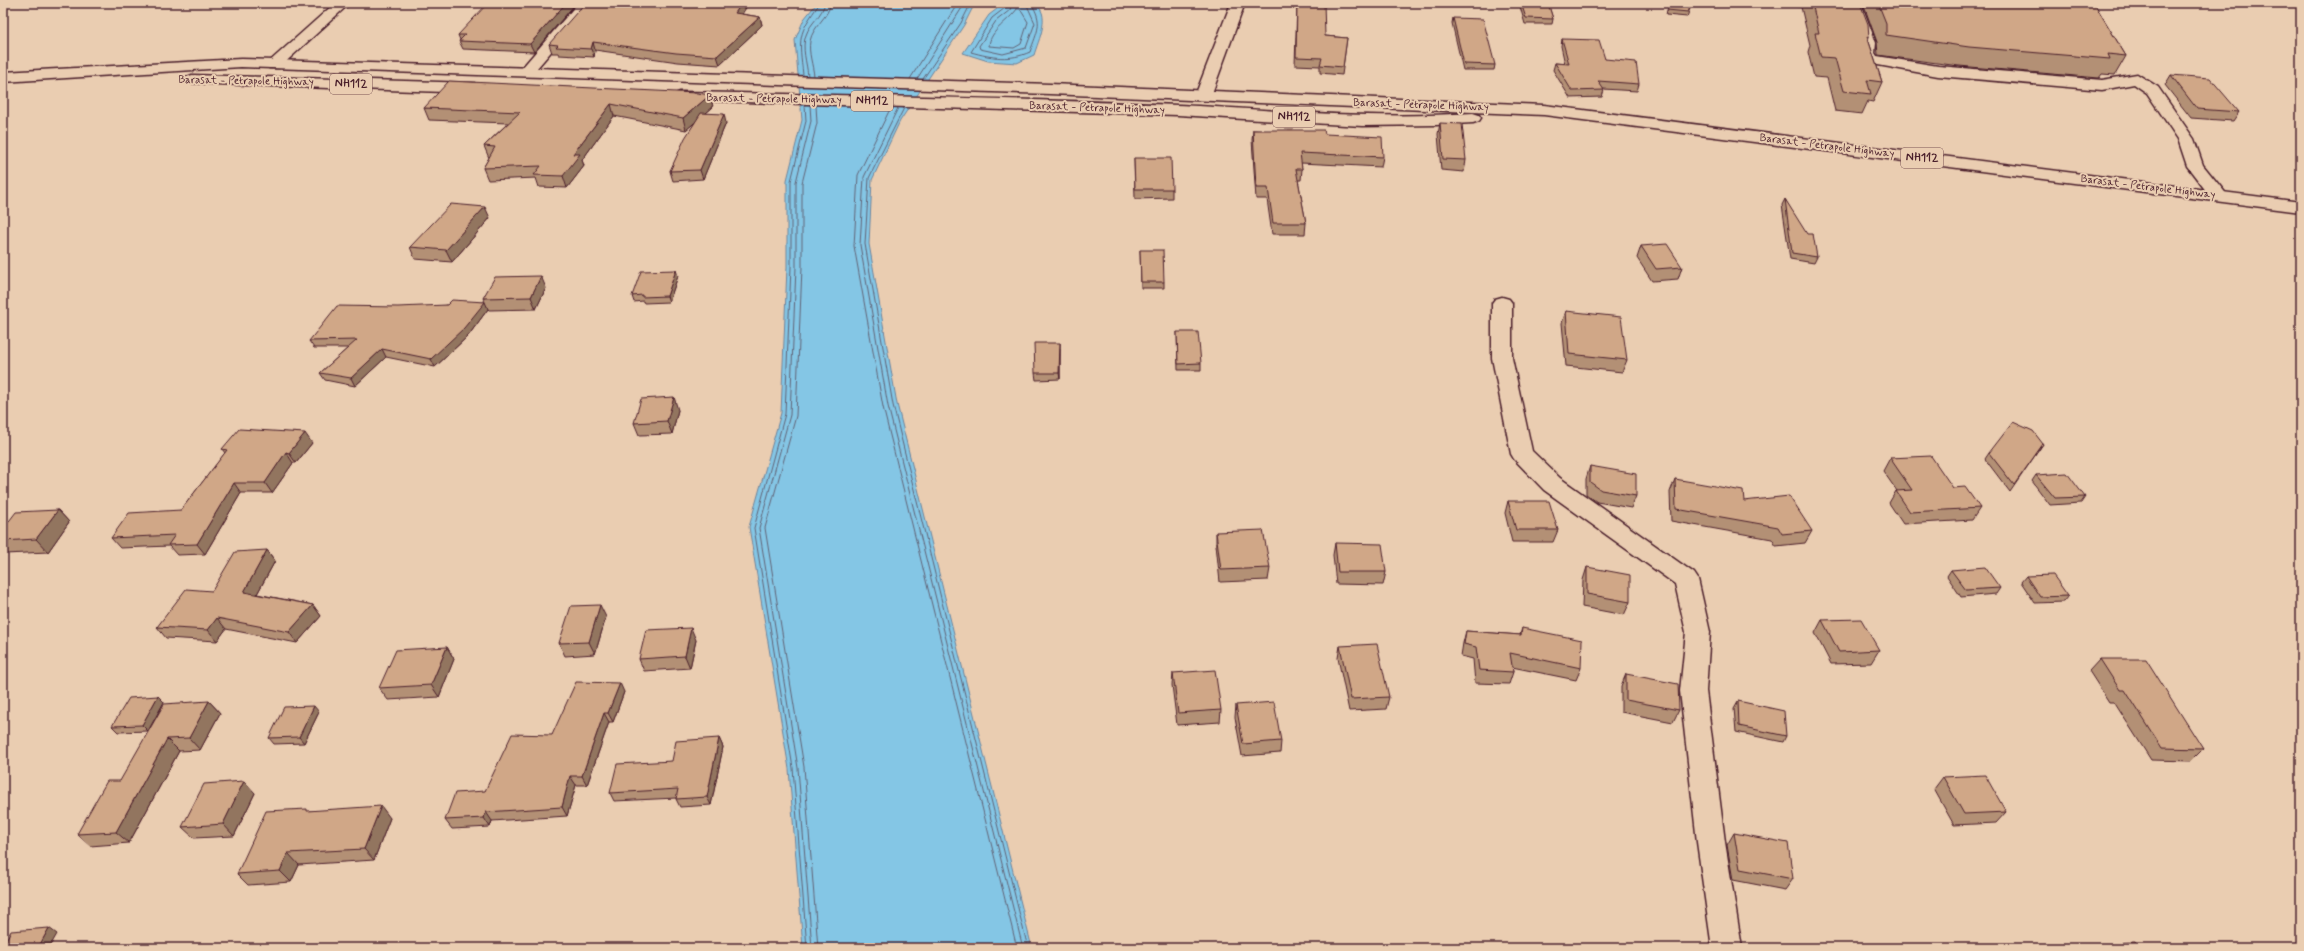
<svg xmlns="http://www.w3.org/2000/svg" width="2304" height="951" font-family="Mynerve,sans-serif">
  <rect width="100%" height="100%" fill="#eacdb1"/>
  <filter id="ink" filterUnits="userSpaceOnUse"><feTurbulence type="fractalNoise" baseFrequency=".025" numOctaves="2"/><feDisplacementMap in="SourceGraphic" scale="8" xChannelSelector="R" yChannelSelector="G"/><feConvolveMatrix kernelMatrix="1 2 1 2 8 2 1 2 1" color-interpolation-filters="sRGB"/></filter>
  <g filter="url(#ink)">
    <g fill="#84c6e5" stroke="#6d839b">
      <polygon points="817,3 975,3 964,25 900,121 872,180 869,244 897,404 1032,948 803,948 789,769 749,527 781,413 787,267 787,180 802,120 795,40 804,19"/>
      <path d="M1005 3C1013 3 1026 0 1033 3 1053 12 1038 41 1034 55L1017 63 988 61 963 53 989 15Z"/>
    </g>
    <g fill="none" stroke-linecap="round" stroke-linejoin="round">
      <g stroke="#616275" stroke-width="1">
        <path d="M1007 3 1005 8 992 18 971 52C992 58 1010 61 1030 52 1037 31 1044 23 1031 3"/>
        <polyline points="1012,3 1010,10 996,21 979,46 980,49 1003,54 1026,48 1035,23 1026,3"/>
        <path d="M1017 9H1020L1028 22 1021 44 1014 48 989 46C990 30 1009 21 1017 9Z"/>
        <path d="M803 75C799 37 797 35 820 3"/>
        <path d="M808 76C807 63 801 48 806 35 810 23 822 16 825 3"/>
        <path d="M814 76C813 65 808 53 810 41 813 26 828 18 831 3"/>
        <polyline points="910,79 958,3"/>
        <polyline points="917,79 965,3"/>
        <polyline points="923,79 961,23 971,3"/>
        <polyline points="805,105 806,121 791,181 791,267 785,414 754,528 793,768 807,948"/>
        <polyline points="810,105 811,121 796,182 796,267 790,415 759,528 798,768 812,948"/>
        <polyline points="816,105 817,123 802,183 802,267 796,416 765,528 804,767 818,948"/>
        <polyline points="891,107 858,175 854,246 883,407 1017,948"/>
        <polyline points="898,108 864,177 860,245 888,406 1023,948"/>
        <polyline points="904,108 869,178 865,244 893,405 1028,948"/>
      </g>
      <g stroke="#4a1f2b" stroke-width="3">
        <g id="minor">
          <polygon points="335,3 350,3 279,68 269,68 267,65 269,62"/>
          <polygon points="1231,3 1245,3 1211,96 1208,99 1198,99 1195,96"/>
          <polygon points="1847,3 1861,3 1876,43 1875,53 1877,56 1938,66 2102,80 2137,74 2158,87 2194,139 2203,165 2228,196 2225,200 2213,200 2187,166 2178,139 2147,93 2134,84 2102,90 1938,76 1867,63 1861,53 1862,43"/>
          <polygon points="1502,297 1509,299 1512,303 1512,358 1532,451 1560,478 1694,573 1698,579 1710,632 1706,691 1725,842 1742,948 1712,948 1697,842 1680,691 1686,632 1675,584 1544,490 1514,459 1511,454 1492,358 1492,303 1495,299"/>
        </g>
      </g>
      <g stroke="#4a1f2b" stroke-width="3">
        <polygon id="major" points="578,3 593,3 531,75 521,75 518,72 521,69"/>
      </g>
      <g stroke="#4a1f2b" stroke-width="3">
        <g id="highway">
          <polygon points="241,59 1050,84 1544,105 2301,202 2301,212 1544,115 1050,94 241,67 3,82 3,72"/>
          <polygon points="192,75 474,83 479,85 482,88 479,91 474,93 187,83 184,80 187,77"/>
          <path d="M680 92C846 95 1012 98 1178 105 1277 110 1374 120 1473 113L1479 115 1481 118 1479 121 1473 123 1436 125 1362 126 1178 115 675 100 672 97 675 94Z"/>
        </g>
      </g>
      <use href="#minor" fill="#eacdb1" fill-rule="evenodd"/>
      <use href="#major" fill="#eacdb1" fill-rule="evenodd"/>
      <use href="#highway" fill="#eacdb1" fill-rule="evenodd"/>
    </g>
    <g fill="#b39074" stroke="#4a1f2b">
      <polygon points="576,3 534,52 463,49 459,41 460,40 458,35"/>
      <polygon points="1297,3 1325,36 1347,38 1342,75 1320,73 1320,66 1295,65"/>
      <polygon points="1519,3 1548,3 1553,19 1552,24 1525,24"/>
      <polygon points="1692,3 1687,17 1666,15 1667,10"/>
      <polygon points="1780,3 1860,3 1869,37 1868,39 1882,82 1873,102 1868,101 1862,114 1835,111 1827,78 1814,77 1808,52 1810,45 1801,7 1780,5"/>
      <polygon points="1863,3 2094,3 2126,56 2115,75 2102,74 2099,78 1959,66 1878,55 1877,42"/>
      <polygon points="742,14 760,17 762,25 720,65 678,62 595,50 594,57 559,55 558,53 552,53 549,44"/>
      <polygon points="1453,18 1495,65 1494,70 1463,70 1452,23"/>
      <polygon points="1562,39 1605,59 1639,84 1637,91 1603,89 1604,90 1602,97 1570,98 1553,70 1555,63 1565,64 1561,46"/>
      <polygon points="2171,75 2239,112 2233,121 2191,118 2165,85"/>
      <polygon points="710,95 713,107 706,113 726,123 703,179 673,181 670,171 695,122 686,130 614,116 582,160 584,166 567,188 539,187 536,178 488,180 483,168 489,158 484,146 508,123 429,120 424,108"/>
      <polygon points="1440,123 1466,160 1464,172 1441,170 1438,134"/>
      <polygon points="1253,130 1325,134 1383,157 1381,167 1301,163 1302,169 1301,180 1298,180 1306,223 1305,234 1272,234 1267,199 1256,199 1252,140"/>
      <polygon points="1134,158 1172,189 1172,198 1135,199"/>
      <polygon points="1785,199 1817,257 1814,263 1790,259 1782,205"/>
      <polygon points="490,218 452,262 415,259 410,247"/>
      <polygon points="1641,246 1682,267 1678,279 1652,281 1637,258"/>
      <polygon points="1140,250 1164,282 1164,288 1141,288"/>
      <polygon points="678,276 669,302 644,303 643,301 634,302 632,296"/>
      <polygon points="546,288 536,309 489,310 488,309 468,336 435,367 386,357 355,386 325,380 320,373 348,348 314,348 309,341 447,305 485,302 483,298"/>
      <polygon points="1566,311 1627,360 1622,372 1566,366 1562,323"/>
      <polygon points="1177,332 1201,363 1201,370 1178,370"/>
      <polygon points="1060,349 1060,379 1036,380 1035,373"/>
      <polygon points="678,410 672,434 639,435 634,423"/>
      <polygon points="312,443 296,463 293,463 272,493 241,493 205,554 177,555 169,546 120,548 111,538 181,510 225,453 222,449"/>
      <polygon points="2043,444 2010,492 1985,459 1989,453"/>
      <polygon points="1890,458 1953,488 1980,508 1972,520 1903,524 1889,503 1896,491 1897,491 1883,471"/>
      <polygon points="1590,466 1636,496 1631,508 1597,502 1586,494 1586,479"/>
      <polygon points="2036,475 2085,497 2081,503 2050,505 2032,481"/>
      <polygon points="1675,479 1744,501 1812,531 1805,543 1776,546 1772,539 1671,521 1670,492"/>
      <polygon points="1508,501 1558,530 1553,542 1512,542 1505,513"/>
      <polygon points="58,510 69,522 48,552 5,554 3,552 3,529"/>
      <polygon points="1216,532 1270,568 1268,580 1220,582 1216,545"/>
      <polygon points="1335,543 1386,572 1383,585 1336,584 1333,555"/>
      <polygon points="267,550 275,561 257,594 313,605 321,616 297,643 226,629 217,641 166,638 157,627 212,591"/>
      <polygon points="1587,567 1630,602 1624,615 1582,607 1583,580"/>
      <polygon points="1951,570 2000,588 1996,594 1961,597 1947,576"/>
      <polygon points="2026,576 2068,596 2063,602 2035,603 2021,582"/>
      <polygon points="606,617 595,654 565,656 559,643"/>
      <polygon points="1822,620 1879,650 1871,663 1831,664 1815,633"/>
      <polygon points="1522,628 1581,668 1576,680 1512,667 1513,672 1509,684 1475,683 1473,659 1461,656 1463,643 1466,631 1520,635"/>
      <polygon points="696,640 690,668 644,671 639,659"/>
      <polygon points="1340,646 1389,697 1386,709 1349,711 1338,658"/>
      <polygon points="447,647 454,659 439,697 388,700 379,688"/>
      <polygon points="2100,659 2203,749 2191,761 2151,760 2114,702 2109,702 2089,671"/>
      <polygon points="1173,673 1221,710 1220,722 1177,725 1172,685"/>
      <polygon points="1626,674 1679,710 1673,722 1621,712 1621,686"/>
      <polygon points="624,692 613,722 609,722 587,785 576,785 567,816 492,821 490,827 452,829 445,820 485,791 552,735"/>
      <polygon points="158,696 164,702 148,731 118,732 112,726"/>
      <polygon points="209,701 220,713 200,750 179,751 129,843 90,846 77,834 120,781"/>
      <polygon points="1738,701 1786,736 1783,742 1736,732 1734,708"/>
      <polygon points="1236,705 1281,741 1280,753 1242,756 1235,717"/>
      <polygon points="319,712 304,743 274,744 269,738"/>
      <polygon points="719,738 723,747 711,805 680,807 676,799 676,798 614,801 610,793"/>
      <polygon points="1943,777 2006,812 1996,823 1954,825 1934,789"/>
      <polygon points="255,793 234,836 194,838 182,827"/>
      <polygon points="309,811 390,818 374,860 299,865 291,882 248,885 237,874"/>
      <polygon points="1734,833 1793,879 1785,890 1733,880 1727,845"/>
      <polygon points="2111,943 2138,948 2106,948"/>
    </g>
    <g fill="#92755e" stroke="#4a1f2b">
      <polygon points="566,3 576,3 534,52 530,44"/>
      <polygon points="742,3 749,3 737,22 735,13"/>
      <polygon points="760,17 762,25 720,65 717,56"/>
      <polygon points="593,42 595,50 594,57 591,49"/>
      <polygon points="710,95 713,107 686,130 683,118"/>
      <polygon points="611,104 614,116 582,160 584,166 567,188 563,176 573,154"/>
      <polygon points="724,114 726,123 703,179 700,170"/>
      <polygon points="485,207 490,218 452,262 446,250"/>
      <polygon points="676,270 678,276 669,302 667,296"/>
      <polygon points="541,276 546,288 536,309 531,297"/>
      <polygon points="485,302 488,309 468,336 435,367 431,359"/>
      <polygon points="1060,343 1060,379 1059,373"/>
      <polygon points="382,349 386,357 355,386 351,378"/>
      <polygon points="674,397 678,410 672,434 667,421"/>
      <polygon points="305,433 312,443 296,463 289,453"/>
      <polygon points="286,452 293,463 272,493 265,483"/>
      <polygon points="234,483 241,493 205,554 197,544"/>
      <polygon points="58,510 69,522 48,552 36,539"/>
      <polygon points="267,550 275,561 252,603 244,592"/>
      <polygon points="313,605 321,616 297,643 289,632"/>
      <polygon points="600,605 606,617 595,654 589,642"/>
      <polygon points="217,618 226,629 217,641 208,630"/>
      <polygon points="691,628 696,640 690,668 685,656"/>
      <polygon points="447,647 454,659 439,697 431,685"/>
      <polygon points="620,683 624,692 613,722 608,713"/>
      <polygon points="158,696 164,702 148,731 142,725"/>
      <polygon points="209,701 220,713 200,750 189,738"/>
      <polygon points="314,706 319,712 304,743 299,737"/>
      <polygon points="604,713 609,722 587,785 582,776"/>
      <polygon points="719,738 723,747 711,805 707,797"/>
      <polygon points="167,739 179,751 129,843 116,832"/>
      <polygon points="570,776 576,785 567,816 562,807"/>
      <polygon points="244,781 255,793 234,836 223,824"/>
      <polygon points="381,806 390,818 374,860 364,849"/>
      <polygon points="486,812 492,821 490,827 484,818"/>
      <polygon points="288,853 299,865 291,882 280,871"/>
      <polygon points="49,928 57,934 49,948 38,948"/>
    </g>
    <g fill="#d0a787" stroke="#4a1f2b">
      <polygon points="488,3 566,3 530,44 459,41 465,35 458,35"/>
      <polygon points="585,3 742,3 735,13 760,17 717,56 676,53 593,42 591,49 556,47 558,45 549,44"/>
      <polygon points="1297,3 1324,3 1325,36 1347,38 1343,67 1320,65 1322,58 1296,57"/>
      <polygon points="1521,3 1548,3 1553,19 1526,18"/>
      <polygon points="1670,3 1692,3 1688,12 1667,10"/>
      <polygon points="1812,3 1860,3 1868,24 1869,37 1867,36 1882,82 1867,80 1871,94 1844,91 1835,58 1821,57 1815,33 1819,33"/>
      <polygon points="1878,3 2094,3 2126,56 2108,54 2110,59 1969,47 1886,35 1886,23"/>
      <polygon points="1453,18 1483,19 1495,65 1464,64"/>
      <polygon points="1562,39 1599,40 1605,59 1636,62 1639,84 1598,81 1604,90 1572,91 1555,63 1569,64"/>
      <polygon points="2171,75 2210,78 2239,112 2197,109"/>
      <polygon points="449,81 697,93 710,95 683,118 611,104 573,154 580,154 563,176 534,175 541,166 483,168 495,147 484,146 520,112 424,108"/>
      <polygon points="701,113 724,114 700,170 670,171 685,138"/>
      <polygon points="1440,123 1462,124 1466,160 1443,159"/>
      <polygon points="1253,130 1324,130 1325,134 1382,137 1383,157 1300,153 1302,169 1296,169 1306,223 1273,223 1268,188 1256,188"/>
      <polygon points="1134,158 1171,158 1172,189 1135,189"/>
      <polygon points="1785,199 1807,234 1813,234 1817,257 1792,253"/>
      <polygon points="451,204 485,207 446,250 410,247"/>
      <polygon points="1667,244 1682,267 1656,269 1641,246"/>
      <polygon points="1140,250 1163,250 1164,282 1141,282"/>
      <polygon points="676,270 667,296 642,297 642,295 632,296 641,271"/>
      <polygon points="541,276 531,297 483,298 495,277"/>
      <polygon points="452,300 485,302 464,328 431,359 382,349 351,378 320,373 357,340 309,341 337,306 398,307 447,305"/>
      <polygon points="1566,311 1621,317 1627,360 1569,354"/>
      <polygon points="1177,332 1198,332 1201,363 1178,364"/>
      <polygon points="1034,343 1060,343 1059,373 1035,373"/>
      <polygon points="674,397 667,421 634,423 641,399"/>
      <polygon points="2013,422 2033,431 2043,444 2014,485 1989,453"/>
      <polygon points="239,429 305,433 289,453 286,452 265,483 234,483 197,544 168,545 175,535 111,538 129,513 181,510 227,450 222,449"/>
      <polygon points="1931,456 1953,488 1965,487 1980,508 1910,512 1896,491 1912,490 1890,458"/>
      <polygon points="1590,466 1636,474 1636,496 1601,490 1590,482"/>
      <polygon points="2067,473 2085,497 2055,498 2036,475"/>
      <polygon points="1675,479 1743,491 1744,501 1789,496 1812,531 1782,534 1778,527 1676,509"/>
      <polygon points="1508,501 1549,501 1558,530 1516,530"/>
      <polygon points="58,510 36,539 3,541 3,529 16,512"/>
      <polygon points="1263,530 1270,568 1221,570 1216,532"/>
      <polygon points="1335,543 1382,544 1386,572 1338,572"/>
      <polygon points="267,550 244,592 313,605 289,632 217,618 208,630 157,627 186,589 212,591 235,552"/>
      <polygon points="1587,567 1630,575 1630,602 1587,594"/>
      <polygon points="1985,567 2000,588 1966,590 1951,570"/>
      <polygon points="2053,575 2068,596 2040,597 2026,576"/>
      <polygon points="600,605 589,642 559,643 571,606"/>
      <polygon points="1861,619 1879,650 1839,652 1822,620"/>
      <polygon points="691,628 685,656 639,659 646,630"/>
      <polygon points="1522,628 1582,640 1581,668 1510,653 1513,672 1479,670 1476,647 1464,644 1466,631 1521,635"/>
      <polygon points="1377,644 1389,697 1351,699 1340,646"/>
      <polygon points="447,647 431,685 379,688 396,650"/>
      <polygon points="2100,659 2146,659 2203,749 2162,748 2125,690 2120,690"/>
      <polygon points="1215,670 1221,710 1178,713 1173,673"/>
      <polygon points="1626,674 1678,684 1679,710 1626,700"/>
      <polygon points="576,682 620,683 608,713 604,713 582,776 570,776 562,807 486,812 484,818 445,820 455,793 485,791 512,734 552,735"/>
      <polygon points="158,696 142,725 112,726 129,698"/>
      <polygon points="209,701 189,738 167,739 116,832 77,834 107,781 120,781 164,704"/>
      <polygon points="1738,701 1784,711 1786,736 1739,726"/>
      <polygon points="1274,702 1281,741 1243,744 1236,705"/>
      <polygon points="314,706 299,737 269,738 284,707"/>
      <polygon points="719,738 707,797 676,799 678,789 610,793 617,764 672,761 676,741"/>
      <polygon points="1985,775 2006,812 1964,814 1943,777"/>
      <polygon points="244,781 223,824 182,827 204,784"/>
      <polygon points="381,806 364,849 288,853 280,871 237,874 266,811 307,809 307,811"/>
      <polygon points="1734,833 1788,843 1793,879 1740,869"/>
      <polygon points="49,928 38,948 3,948 3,945 11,931"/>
      <polygon points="2135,942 2138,948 2114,948 2111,943"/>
    </g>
  </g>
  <g text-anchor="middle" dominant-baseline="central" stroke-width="4" stroke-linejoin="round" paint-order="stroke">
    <g font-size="11" fill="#4a1f2b" stroke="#eacdb1">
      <text transform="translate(246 81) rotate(1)">Barasat - Petrapole Highway</text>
      <text transform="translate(774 99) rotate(1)">Barasat - Petrapole Highway</text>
      <text transform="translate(1421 105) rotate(2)">Barasat - Petrapole Highway</text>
      <text transform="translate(1097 108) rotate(2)">Barasat - Petrapole Highway</text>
      <text transform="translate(1827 146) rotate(7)">Barasat - Petrapole Highway</text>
      <text transform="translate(2148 187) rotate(7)">Barasat - Petrapole Highway</text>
    </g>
    <g fill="#eacdb1" stroke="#7a5353" stroke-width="1">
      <rect x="330" y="74" width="42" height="20" rx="3"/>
      <rect x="851" y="91" width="42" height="20" rx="3"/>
      <rect x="1273" y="107" width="42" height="20" rx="3"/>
      <rect x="1901" y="148" width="42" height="20" rx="3"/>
    </g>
    <g font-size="12" font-weight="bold" fill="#4a1f2b">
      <text x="351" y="84">NH112</text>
      <text x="872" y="101">NH112</text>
      <text x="1294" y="117">NH112</text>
      <text x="1922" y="158">NH112</text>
    </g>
  </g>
  <rect width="2304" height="951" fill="none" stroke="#eacdb1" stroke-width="16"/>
  <rect x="8" y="8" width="2288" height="935" fill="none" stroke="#4a1f2b" stroke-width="1.5" filter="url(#ink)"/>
</svg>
